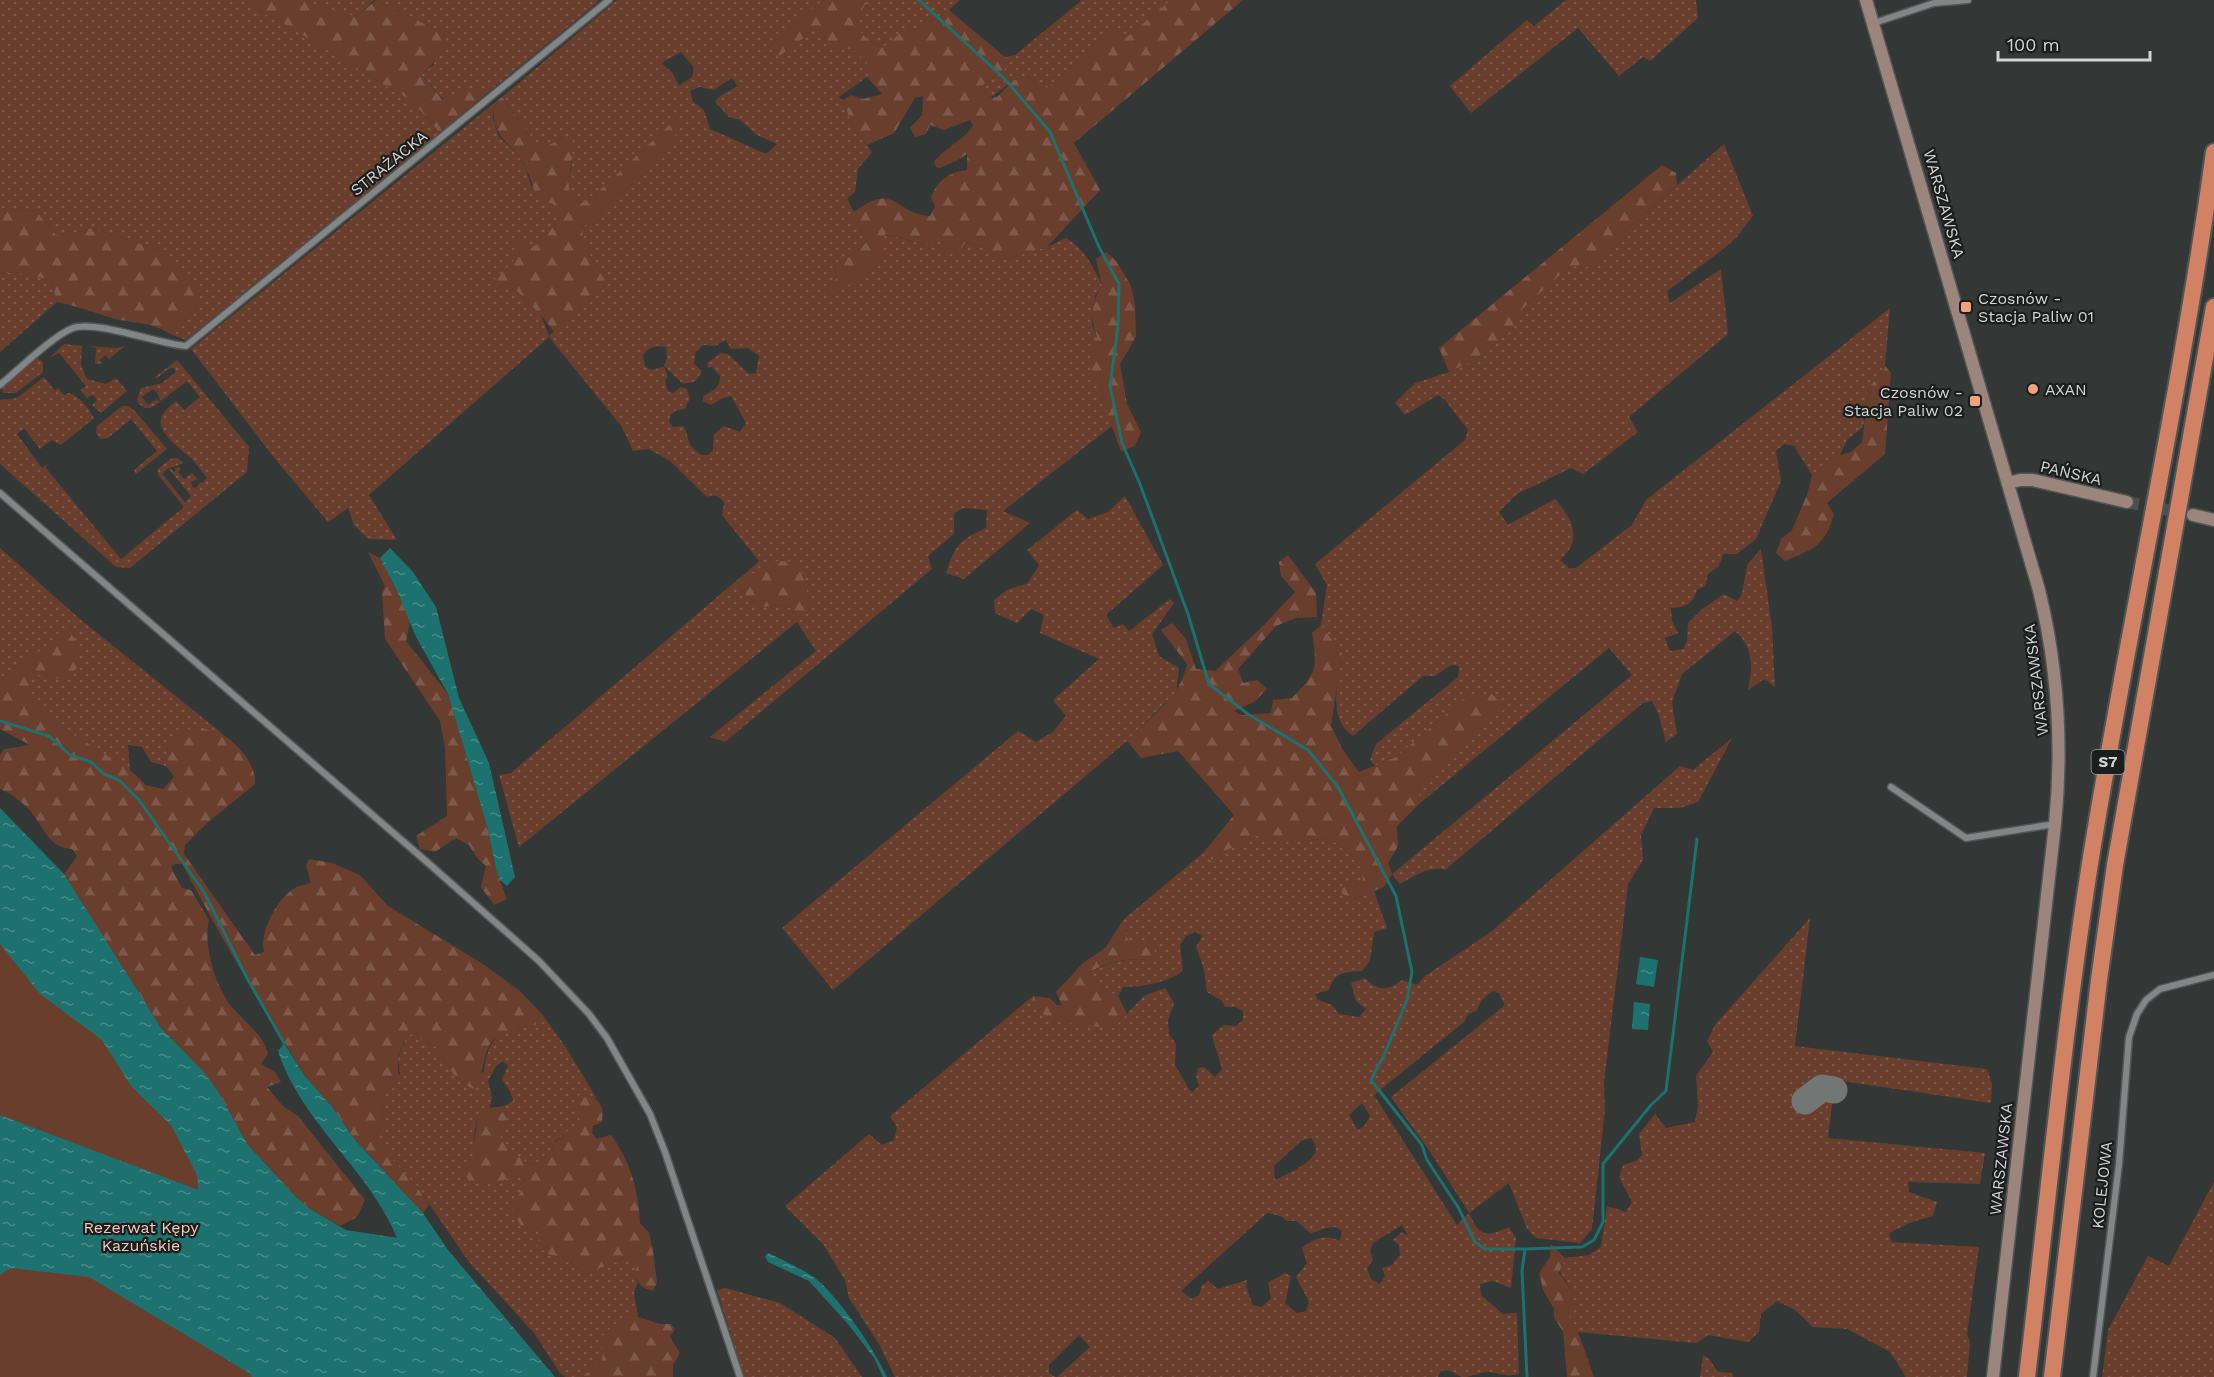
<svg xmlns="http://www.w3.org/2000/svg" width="2214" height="1377" font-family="'Work Sans',sans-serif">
  <defs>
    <pattern id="grass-dots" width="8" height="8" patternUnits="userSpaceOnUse" patternTransform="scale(1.5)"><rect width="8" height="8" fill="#6a3e2d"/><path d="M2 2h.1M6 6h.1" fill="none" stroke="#7e594b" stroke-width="1.8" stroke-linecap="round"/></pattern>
    <pattern id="forest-firs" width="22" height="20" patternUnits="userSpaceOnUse" patternTransform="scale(1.5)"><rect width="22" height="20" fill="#6a3e2d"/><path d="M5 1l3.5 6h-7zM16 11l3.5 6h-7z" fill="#7e594b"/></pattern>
    <pattern id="water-ripples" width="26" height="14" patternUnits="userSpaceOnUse" patternTransform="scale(1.5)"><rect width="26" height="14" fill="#1d716e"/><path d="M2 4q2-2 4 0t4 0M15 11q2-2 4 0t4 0" fill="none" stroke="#488b88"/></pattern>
  </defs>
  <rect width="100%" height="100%" fill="#333736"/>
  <g fill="url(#grass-dots)" fill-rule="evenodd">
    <polygon points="0,0 244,0 252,8 278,20 391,89 411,100 440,133 186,340 170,334 198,308 166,252 91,228 66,236 56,235 36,211 0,208"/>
    <polygon points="310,0 374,0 356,17 314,4"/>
    <path d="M376 0H598L597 3 485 95C465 85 462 89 444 100L421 75 433 65 447 35Z"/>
    <path d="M617 0H823L768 47 818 27C830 45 829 51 853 49L872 68 867 77 839 97 843 100 853 128 872 152 858 169 855 192 847 199 854 212V220L866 243 834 267 837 278 826 290 834 296 852 282 884 234 923 244 943 241 965 242 986 248 1003 260 1047 247 1066 238C1084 248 1094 268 1102 285L1095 296 1092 325 1097 337 1104 402 1112 426 1003 511 1030 523 964 579 946 573C955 546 959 540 986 528L987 510 964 508 954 513V534L928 556 932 569 725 742 710 737 816 651 797 622 519 847 499 775 511 773 737 580 744 595 764 607 780 605 791 608 797 621 809 610 763 573H746L759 561 722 515 724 502C718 496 715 494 707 497L670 461 649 449 633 451 622 427 549 337 369 495 397 540 368 539 354 525 348 508 328 522 276 460 191 349 493 104V119L499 137 517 154 526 169 531 186 553 204 559 217 545 239 519 256 496 289 509 283 541 315 549 336 603 289 605 280 582 243 583 227 656 163 678 117 590 199 581 203C559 190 572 178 572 160 572 153 566 144 564 137L547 146 536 143 502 97ZM681 52 694 68 692 77 679 86 672 72 661 63ZM732 78 738 86 720 96 715 102 729 117 740 120 757 135 777 144 766 154 710 129 704 110 693 102 690 91 699 87 714 90ZM726 340 731 349 748 348 759 356 756 373 749 374 728 354 721 353 707 363 708 368 712 367 720 376C720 388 714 390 703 396V401L711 405 723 398 731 396 746 423 740 432 724 426 714 434 713 450 708 455H701C697 452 692 448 690 444 686 438 689 434 683 426L673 427 669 422 670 416 675 411 685 409 690 398 687 389 681 387 673 393 668 391 665 380 668 376 664 367 650 370 645 366 643 355C649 347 656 345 666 347L667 358 664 366 682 383C694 384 697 381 702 371L694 364 695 353 703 345 715 346Z"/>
    <polygon points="868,0 960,0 949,10 918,28 903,32 882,48 867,39 853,24"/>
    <polygon points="1082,0 1171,0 1122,41 1112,31 1042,92 1028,76 1014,80 990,98 980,87 1005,69 1005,57 1015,55"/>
    <polygon points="1566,0 1696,0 1698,18 1650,61 1643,57 1619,76 1578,28 1471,113 1450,86 1527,20 1534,26"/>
    <path d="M1724 144 1753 216 1736 238 1722 250 1667 291 1670 303 1721 269 1728 334 1629 417 1638 432 1583 474 1571 468 1517 494 1499 512 1508 525 1555 499C1572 519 1584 539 1560 560L1569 568H1576L1632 525 1646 500 1890 308 1885 366 1869 388 1863 427 1847 440 1840 455 1812 475 1794 446 1784 444 1776 451 1781 481 1756 539 1737 554H1723L1719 566 1708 574 1705 586 1697 590C1692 605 1686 607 1671 608L1672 621 1678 633 1665 638 1670 651 1683 649 1687 641 1688 623 1701 610 1724 594 1737 601 1742 594 1747 565 1761 549 1772 628 1775 687 1764 679 1748 690C1753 668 1754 648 1735 631L1682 674 1672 702 1677 734 1666 742 1658 713 1652 701 1643 703 1445 870C1430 865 1413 877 1400 884L1392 874 1632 675 1609 648 1419 804 1418 786 1505 707 1468 695 1396 757 1375 766 1370 760 1376 744 1458 677 1459 666 1451 665 1435 676H1423L1353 736C1326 717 1339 680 1342 653L1321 625 1327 585 1315 564 1465 440 1468 430 1445 400 1438 395 1405 415 1395 403 1415 383 1449 372 1476 359 1512 330 1519 312 1570 266 1590 267 1613 252 1623 233Z"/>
    <polygon points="15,272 51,280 57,302 0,352 0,274"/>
    <polygon points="64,344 82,346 81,365 87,379 106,384 116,378 127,391 101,413 92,405 97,400 93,395 87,398 80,390 86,386 59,353 49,358"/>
    <polygon points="89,346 116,348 125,346 109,359 105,355 100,360 103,363 95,364 96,348"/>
    <polygon points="37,358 43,362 43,372 16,393 3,393 2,387"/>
    <path d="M177 360 249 447 247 472 130 568 116 567 0 464V400L17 398 44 377 55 391 58 388 64 395 68 393C77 394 88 407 94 418L61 445 52 440 40 449 24 428 17 434 42 468 49 463 45 467 121 559 184 507 158 475V469L170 459 177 458 184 463 170 468 174 472 176 470 175 468 179 467 181 469 178 472 184 479 192 473 198 479 191 482 193 488 197 487 200 482 202 483 207 478C202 472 197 465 192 459 183 451 157 433 161 419 163 411 170 406 176 401L184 410 200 397 187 381 161 401 157 393 159 389 156 392 153 389 142 397 148 405 157 399 160 402 150 408H145L139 404 137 400 141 388 162 383 176 372 174 368H170L157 378H154ZM168 468 191 496 185 502 162 474Z"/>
    <polygon points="122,406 128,406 134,410 167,449 136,474 134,470 157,451 131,419 108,438 101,439 96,433 97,426"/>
    <polygon points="1125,496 1163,565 1106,615 1114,628 1123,624 1129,631 1170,599 1174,603 1152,634 1159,656 1179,668 1176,692 1127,741 833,990 782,928 1018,731 1036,742 1053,732 1066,716 1053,700 1099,659 1040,633 1044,615 1031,609 1017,623 995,613 994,600 1007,590 1028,583 1039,565 1027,550 1077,510 1088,519 1108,512"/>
    <path d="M0 548 81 620 224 735 196 726 180 735 168 746 166 766 151 762 142 747 128 745 130 770C103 753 43 721 30 692 29 689 29 682 29 678L44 673 61 680 69 632 0 678Z"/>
    <path d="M1732 738 1698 802 1680 808H1654L1641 835 1643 860 1628 884 1604 1082 1605 1110 1592 1229 1580 1243 1536 1238 1527 1229 1509 1183 1469 1213C1480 1237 1485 1238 1509 1227L1516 1238 1511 1288 1493 1281 1480 1284 1481 1295 1503 1314 1517 1313 1519 1374C1507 1377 1502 1374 1491 1372 1482 1371 1472 1377 1463 1377 1452 1374 1454 1369 1441 1371L1438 1377H1057L1090 1347 1079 1335 1049 1365V1373L1056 1377H895L880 1346 849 1298 845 1280 823 1244 785 1206 869 1134 882 1145 894 1140 897 1127 890 1116 1033 996V1005L1113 1028 1144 996 1165 988 1174 1003 1168 1021 1169 1034 1176 1044 1175 1065 1189 1089 1192 1092 1199 1086 1196 1076 1198 1068 1204 1067 1215 1077 1222 1069 1212 1035 1224 1025 1236 1026 1243 1020V1011L1236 1007H1225L1222 1001 1207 992 1204 969 1196 947 1202 936 1196 932 1186 936 1180 945 1183 971C1166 983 1143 987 1123 987L1118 996 1105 990 1089 972C1109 963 1127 957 1149 960L1130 943 1125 934 1129 927 1123 920 1203 853 1212 860 1250 834 1295 842 1329 838C1343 849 1363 860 1364 881L1341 888 1354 899 1374 891 1387 928 1374 932 1370 961 1362 971C1345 972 1334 972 1329 990L1315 994 1318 1000 1332 1005 1339 1014 1359 1017 1366 1009 1356 1001 1351 983 1365 978C1379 992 1387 991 1402 980L1417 985 1425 976 1491 932 1680 766 1693 770ZM1493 991 1499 993 1505 1005 1391 1097 1433 1156 1469 1213 1457 1225 1374 1095 1464 1022 1468 1014 1476 1011 1482 1000ZM1362 1103 1370 1116 1365 1125 1358 1130 1349 1115ZM1311 1138C1313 1141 1315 1144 1316 1147 1318 1161 1285 1175 1275 1180L1274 1166 1301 1141ZM1267 1213 1281 1216 1287 1221H1297L1311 1234 1325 1228 1336 1227 1342 1231 1340 1241C1325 1234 1315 1238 1302 1248L1307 1263 1296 1277 1309 1302 1306 1311 1297 1313 1285 1303 1291 1276 1285 1273 1268 1283 1271 1298 1262 1307 1253 1305 1246 1286 1247 1280 1218 1289 1208 1281 1202 1285 1199 1295 1192 1299 1181 1291ZM1402 1225 1408 1236 1402 1232 1393 1240 1399 1245 1400 1255 1392 1265 1382 1268 1385 1276 1380 1284 1371 1279 1367 1268 1373 1260 1370 1251 1373 1243Z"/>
    <polygon points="1810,918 1795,1046 1987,1069 1992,1084 1991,1103 1835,1080 1828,1138 1985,1153 1980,1184 1908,1182 1909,1192 1937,1202 1933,1216 1909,1223 1889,1233 1891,1242 1979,1247 1967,1334 1970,1342 1967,1377 1906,1377 1890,1352 1847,1329 1813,1327 1795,1310 1777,1301 1761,1314 1759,1332 1748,1342 1708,1335 1696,1343 1578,1332 1568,1315 1573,1292 1560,1272 1565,1258 1589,1255 1601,1247 1607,1206 1626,1212 1632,1202 1619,1177 1623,1165 1636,1161 1642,1155 1639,1134 1655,1114 1666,1128 1695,1122 1698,1106 1696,1076 1713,1052 1707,1041 1715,1025"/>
    <path d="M541 1013 565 1046 597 1099 587 1094 581 1121 555 1141 551 1152 534 1166 528 1164 503 1144 498 1131 507 1118 504 1106 513 1101 511 1093 502 1079 508 1066 503 1061 496 1066 488 1081 492 1097 490 1108 478 1115C470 1150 474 1156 493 1185L512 1176 522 1177 525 1183 522 1228 541 1229 548 1232 546 1254 563 1258 586 1274 626 1257 638 1264 633 1275 638 1283 634 1292 638 1317 627 1313 605 1334 602 1360 582 1377H565L560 1373 534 1333 469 1262 416 1185 373 1139 383 1125 382 1097 400 1074 398 1058 407 1036 417 1032 422 1041 436 1047 457 1080 484 1072C488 1035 500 1031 534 1025Z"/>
    <polygon points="2214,1182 2214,1377 2102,1377 2108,1330 2148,1256 2169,1266"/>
    <polygon points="725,1288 780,1303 835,1338 862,1377 744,1377 717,1290"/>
    <polygon points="1703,1355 1708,1358 1718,1372 1732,1373 1733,1377 1700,1377"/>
  </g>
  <g fill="url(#forest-firs)">
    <path d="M244 0H310L315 4 356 17 376 0 447 35C442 53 435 63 421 75L443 100C463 89 463 84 485 95L440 133 411 100 391 89 278 20 252 8Z"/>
    <path d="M823 0H868L853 24 867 39 882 48 903 31 918 28 949 10 1005 57V69L980 87 990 98 997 97 1014 80 1028 76 1042 92 1113 30 1122 41 1171 0H1243L1074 143 1100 190 1047 247 1003 260 986 248 966 242 957 253 944 251 943 241 923 244 885 234 879 262 834 296 826 290 837 278 834 267 866 243 853 220 854 212C896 180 896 215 930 216L935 206 931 198C936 181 949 172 967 170V154L958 160 940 168 936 167 934 162C945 147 965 140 973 125L970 120 944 130 930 125 926 134 915 137 910 128 922 115 923 96 915 98 894 133 867 145 853 128 843 100 851 95 863 99 882 94 867 77 871 68 853 49C827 51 832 47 818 27L778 57 768 47Z"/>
    <path d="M502 97 536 143 547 146 564 137 573 139C573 146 573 153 572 159 570 176 562 192 581 203L590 199 679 116 677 133 656 163 583 227 582 243 605 280 603 289 554 332 541 315 509 283 496 289 492 282 518 256 512 241 518 237 531 248 545 239 559 217 553 204 538 199C533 189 531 178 526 169 512 139 493 144 493 104Z"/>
    <polygon points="1662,165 1676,173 1677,185 1623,233 1613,252 1590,267 1570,266 1519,312 1512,330 1476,359 1449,372 1439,348"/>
    <path d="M0 208 36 211 56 235 66 236 91 228 166 252 200 291 198 308 170 334C150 321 133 324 112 318 93 312 76 306 57 302L51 280 15 272 0 274Z"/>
    <path d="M1106 252 1117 262 1131 286 1135 304 1136 337 1120 364 1127 404 1141 432 1135 446 1121 451 1093 376 1089 348 1097 337C1090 319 1092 301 1102 285L1096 259Z"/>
    <path d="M1885 366 1891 373 1885 454 1827 503 1834 514C1825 546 1814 549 1785 561L1776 553 1781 539 1792 530 1807 495 1812 475 1840 455 1851 452 1862 442 1869 388Z"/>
    <polygon points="368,552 380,558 398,593 410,621 406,641 448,694 488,830 496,870 507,899 494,905 481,887 486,866 478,859 469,845 456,838 435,852 420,849 416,836 447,816 445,747 440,721 385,639 382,592 385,586"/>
    <path d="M1288 555 1316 593 1317 617 1296 618 1276 626 1238 669 1243 683 1257 680 1267 689 1254 702 1234 711 1241 715 1271 713 1273 700 1292 698C1318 672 1317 668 1312 633L1321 625 1342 653 1331 726 1343 750 1359 772 1396 757 1468 695 1492 694 1505 708 1418 786 1419 804 1397 826 1398 846 1388 863 1392 874 1384 887 1354 899 1342 894 1341 888 1363 881C1364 860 1343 849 1329 838L1295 842 1250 835 1241 847 1230 848 1212 860 1203 853 1234 815 1178 751 1141 758 1127 741C1149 718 1181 697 1187 664L1161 630 1172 623 1186 639 1196 669 1215 671 1262 627 1295 592 1281 576 1279 562Z"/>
    <path d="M776 561 796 562C804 578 810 592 809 610L797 622 791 608 780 605 764 607 744 595 737 580 746 573H763Z"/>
    <path d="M69 631C83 649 85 671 61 680L44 673 29 679 30 692 43 709 66 730 130 770 146 785 163 789 174 777 166 766 168 745 180 735 196 726C205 729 215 731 223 735 239 744 257 767 255 784L207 823 185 845 184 854 255 955 264 952C259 932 278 896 297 887 301 885 306 884 311 883L306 866 309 859 332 863 360 875 388 906 483 964 520 991 541 1013 535 1025C516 1028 490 1033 486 1054 481 1073 483 1072 473 1089L457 1080 436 1047 422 1041 417 1032 407 1036C404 1043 399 1052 398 1059 397 1084 404 1080 382 1097L383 1125 373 1139 416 1185 429 1205 423 1213 354 1139 333 1108 304 1075 224 941 182 864H175L171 867 182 888 191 890 209 920C203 946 215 986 232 1007 244 1022 264 1035 268 1054L261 1064 275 1072 281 1082 267 1087 283 1106 298 1116 365 1200 357 1217 340 1226 310 1209 295 1196 248 1145 217 1090 203 1071 161 1028 64 874 77 856 72 849C49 848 44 828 31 812 24 803 10 793 0 789V755L4 749 30 745 0 729V678Z"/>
    <path d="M1123 920 1129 927 1125 934 1130 942 1148 940 1156 953 1149 960C1127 957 1108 962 1089 972L1105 990 1118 996 1127 1014 1113 1028C1087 1025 1051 1026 1032 1005L1033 996 1050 998 1057 1005H1062L1056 992 1083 963 1106 947Z"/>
    <path d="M587 1093C601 1102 604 1106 602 1122L593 1126 592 1133 597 1139 611 1135C630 1160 639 1192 640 1223L649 1233 653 1251 657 1283 653 1291 642 1287 633 1275 638 1264 626 1257 586 1274 563 1258 547 1254 535 1244 547 1232 541 1229 522 1228 512 1209 525 1183 522 1177 512 1176 494 1185 469 1181 462 1170 476 1158 474 1144 478 1115 490 1108 504 1106 507 1118 498 1131 504 1144 528 1164 534 1166 551 1152 555 1142 580 1121 574 1104 579 1095Z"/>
    <polygon points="1551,1244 1565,1258 1559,1273 1573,1292 1568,1315 1578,1332 1594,1377 1567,1377 1563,1331 1554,1318 1554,1309 1543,1290 1539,1273 1550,1257"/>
    <polygon points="627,1313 660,1324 671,1324 675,1329 670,1337 680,1353 673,1365 673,1377 582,1377 602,1360 603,1348 598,1342 600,1336 605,1334"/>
  </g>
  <polygon fill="#6a3e2d" points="0,808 64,874 161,1028 203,1071 217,1090 248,1145 295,1196 310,1209 346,1230 398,1238 555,1377 0,1377"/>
  <g fill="url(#water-ripples)">
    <polygon points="390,548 413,572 436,607 459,698 489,763 515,877 507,886 500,880 496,870 488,830 448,694 415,635 398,593 380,558"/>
    <path d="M0 808 64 874 161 1028 203 1071 217 1090 248 1145 295 1196 310 1209 346 1230 397 1238C369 1169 301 1123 278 1051L284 1043 304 1075 333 1108 354 1139 423 1213 448 1250 555 1377H252L249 1373 89 1277 11 1268 0 1275V1115L198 1190 197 1175 171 1125 131 1086 102 1040 40 994 0 944Z"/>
    <polygon points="1640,957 1658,960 1654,987 1636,984"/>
    <polygon points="1634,1002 1650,1004 1648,1030 1632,1029"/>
    <path d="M769 1253C785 1262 807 1270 821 1283 845 1307 873 1347 887 1377H883L874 1358 848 1324 809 1281 768 1262 765 1256Z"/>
  </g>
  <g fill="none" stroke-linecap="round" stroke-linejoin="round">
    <g stroke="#1d716e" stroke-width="3">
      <polyline points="919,0 1005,79 1050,132 1099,247 1119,284 1118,326 1110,386 1122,443 1140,484 1188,614 1209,684 1248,714 1308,750 1338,787 1396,896 1412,972 1407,1000 1385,1053 1371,1080 1422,1145 1427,1160 1458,1207 1475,1242 1485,1249 1525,1249"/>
      <polyline points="0,721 49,736 70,755 91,762 104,774 119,780 139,800 204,892 248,980 284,1043"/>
      <polyline points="1527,1377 1522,1271 1525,1249 1582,1247 1594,1240 1603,1222 1603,1164 1651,1105 1666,1091 1697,839"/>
    </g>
    <polyline stroke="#727675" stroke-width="27" points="1805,1101 1822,1088 1834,1090"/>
    <polyline stroke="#4b4f4e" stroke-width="12" stroke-dasharray="12 6" stroke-linecap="butt" points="2127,502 2193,515"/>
    <g stroke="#525555" stroke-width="9">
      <g id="street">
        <polyline points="1874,23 1934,3 1968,0"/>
        <path d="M0 385C18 370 54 335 73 328 95 320 159 344 186 346L609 0"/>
        <polyline points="0,493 427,862 539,961 589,1014 607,1038 650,1114 665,1152 740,1377"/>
        <polyline points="1891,787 1966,838 2055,824"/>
        <polyline points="2093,1377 2119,1164 2129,1037 2137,1014 2146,1000 2160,989 2214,975"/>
      </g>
    </g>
    <g stroke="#525555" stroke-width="15">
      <g id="secondary">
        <path d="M1866 0 2039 590C2058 668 2063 744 2055 824L1993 1377"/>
        <polyline points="2008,483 2020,480 2033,480 2127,502"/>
        <polyline points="2193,515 2214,520"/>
      </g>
    </g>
    <g stroke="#525555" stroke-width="20">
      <g id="highway">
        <path d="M2027 1377C2048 1202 2064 1026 2092 851 2130 618 2182 387 2214 152"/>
        <polyline points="2052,1377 2099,980 2115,865 2214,307"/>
      </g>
    </g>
    <use href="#street" stroke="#838686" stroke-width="6"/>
    <use href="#secondary" stroke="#9b857c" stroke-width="12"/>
    <use href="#highway" stroke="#d28264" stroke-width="16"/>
  </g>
  <g fill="#f3a081" stroke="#1c1e1e" stroke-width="2">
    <rect x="1960" y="301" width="12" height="12" rx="3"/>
    <circle cx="2033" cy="389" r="6"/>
    <rect x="1969" y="395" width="12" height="12" rx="3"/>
  </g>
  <g text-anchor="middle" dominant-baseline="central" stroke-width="4.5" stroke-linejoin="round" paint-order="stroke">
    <rect fill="#1c1e1e" stroke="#9c9e9e" stroke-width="1.5" x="2091.5" y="750" width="33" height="24" rx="4.5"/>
    <g font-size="15" font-weight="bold" fill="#d3d5d5">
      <text x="2108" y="762">S7</text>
    </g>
    <g font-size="16" fill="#d3d5d5" stroke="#1c1e1e">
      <text transform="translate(389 163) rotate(-39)">STRAŻACKA</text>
      <text transform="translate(1944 204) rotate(74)">WARSZAWSKA</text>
      <text transform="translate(2071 473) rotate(13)">PAŃSKA</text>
      <text transform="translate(2036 680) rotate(-97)">WARSZAWSKA</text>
      <text transform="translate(2001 1159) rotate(-84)">WARSZAWSKA</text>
      <text transform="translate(2102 1185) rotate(-84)">KOLEJOWA</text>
    </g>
    <g font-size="16" fill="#d3d5d5" stroke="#1c1e1e" text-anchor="start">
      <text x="1978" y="298">Czosnów -<tspan x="1978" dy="18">Stacja Paliw 01</tspan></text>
      <text x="2045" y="389">AXAN</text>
      <text x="1963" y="392" text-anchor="end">Czosnów -<tspan x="1963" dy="18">Stacja Paliw 02</tspan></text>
    </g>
    <g font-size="16" fill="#f2cabb" stroke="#1c1e1e">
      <text x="141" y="1227">Rezerwat Kępy<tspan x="141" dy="18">Kazuńskie</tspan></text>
    </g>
  </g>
  <path d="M1998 51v9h152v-9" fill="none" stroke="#d3d5d5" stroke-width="3"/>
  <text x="2007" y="51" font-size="18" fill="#d3d5d5" stroke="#1c1e1e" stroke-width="4.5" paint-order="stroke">100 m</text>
</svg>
